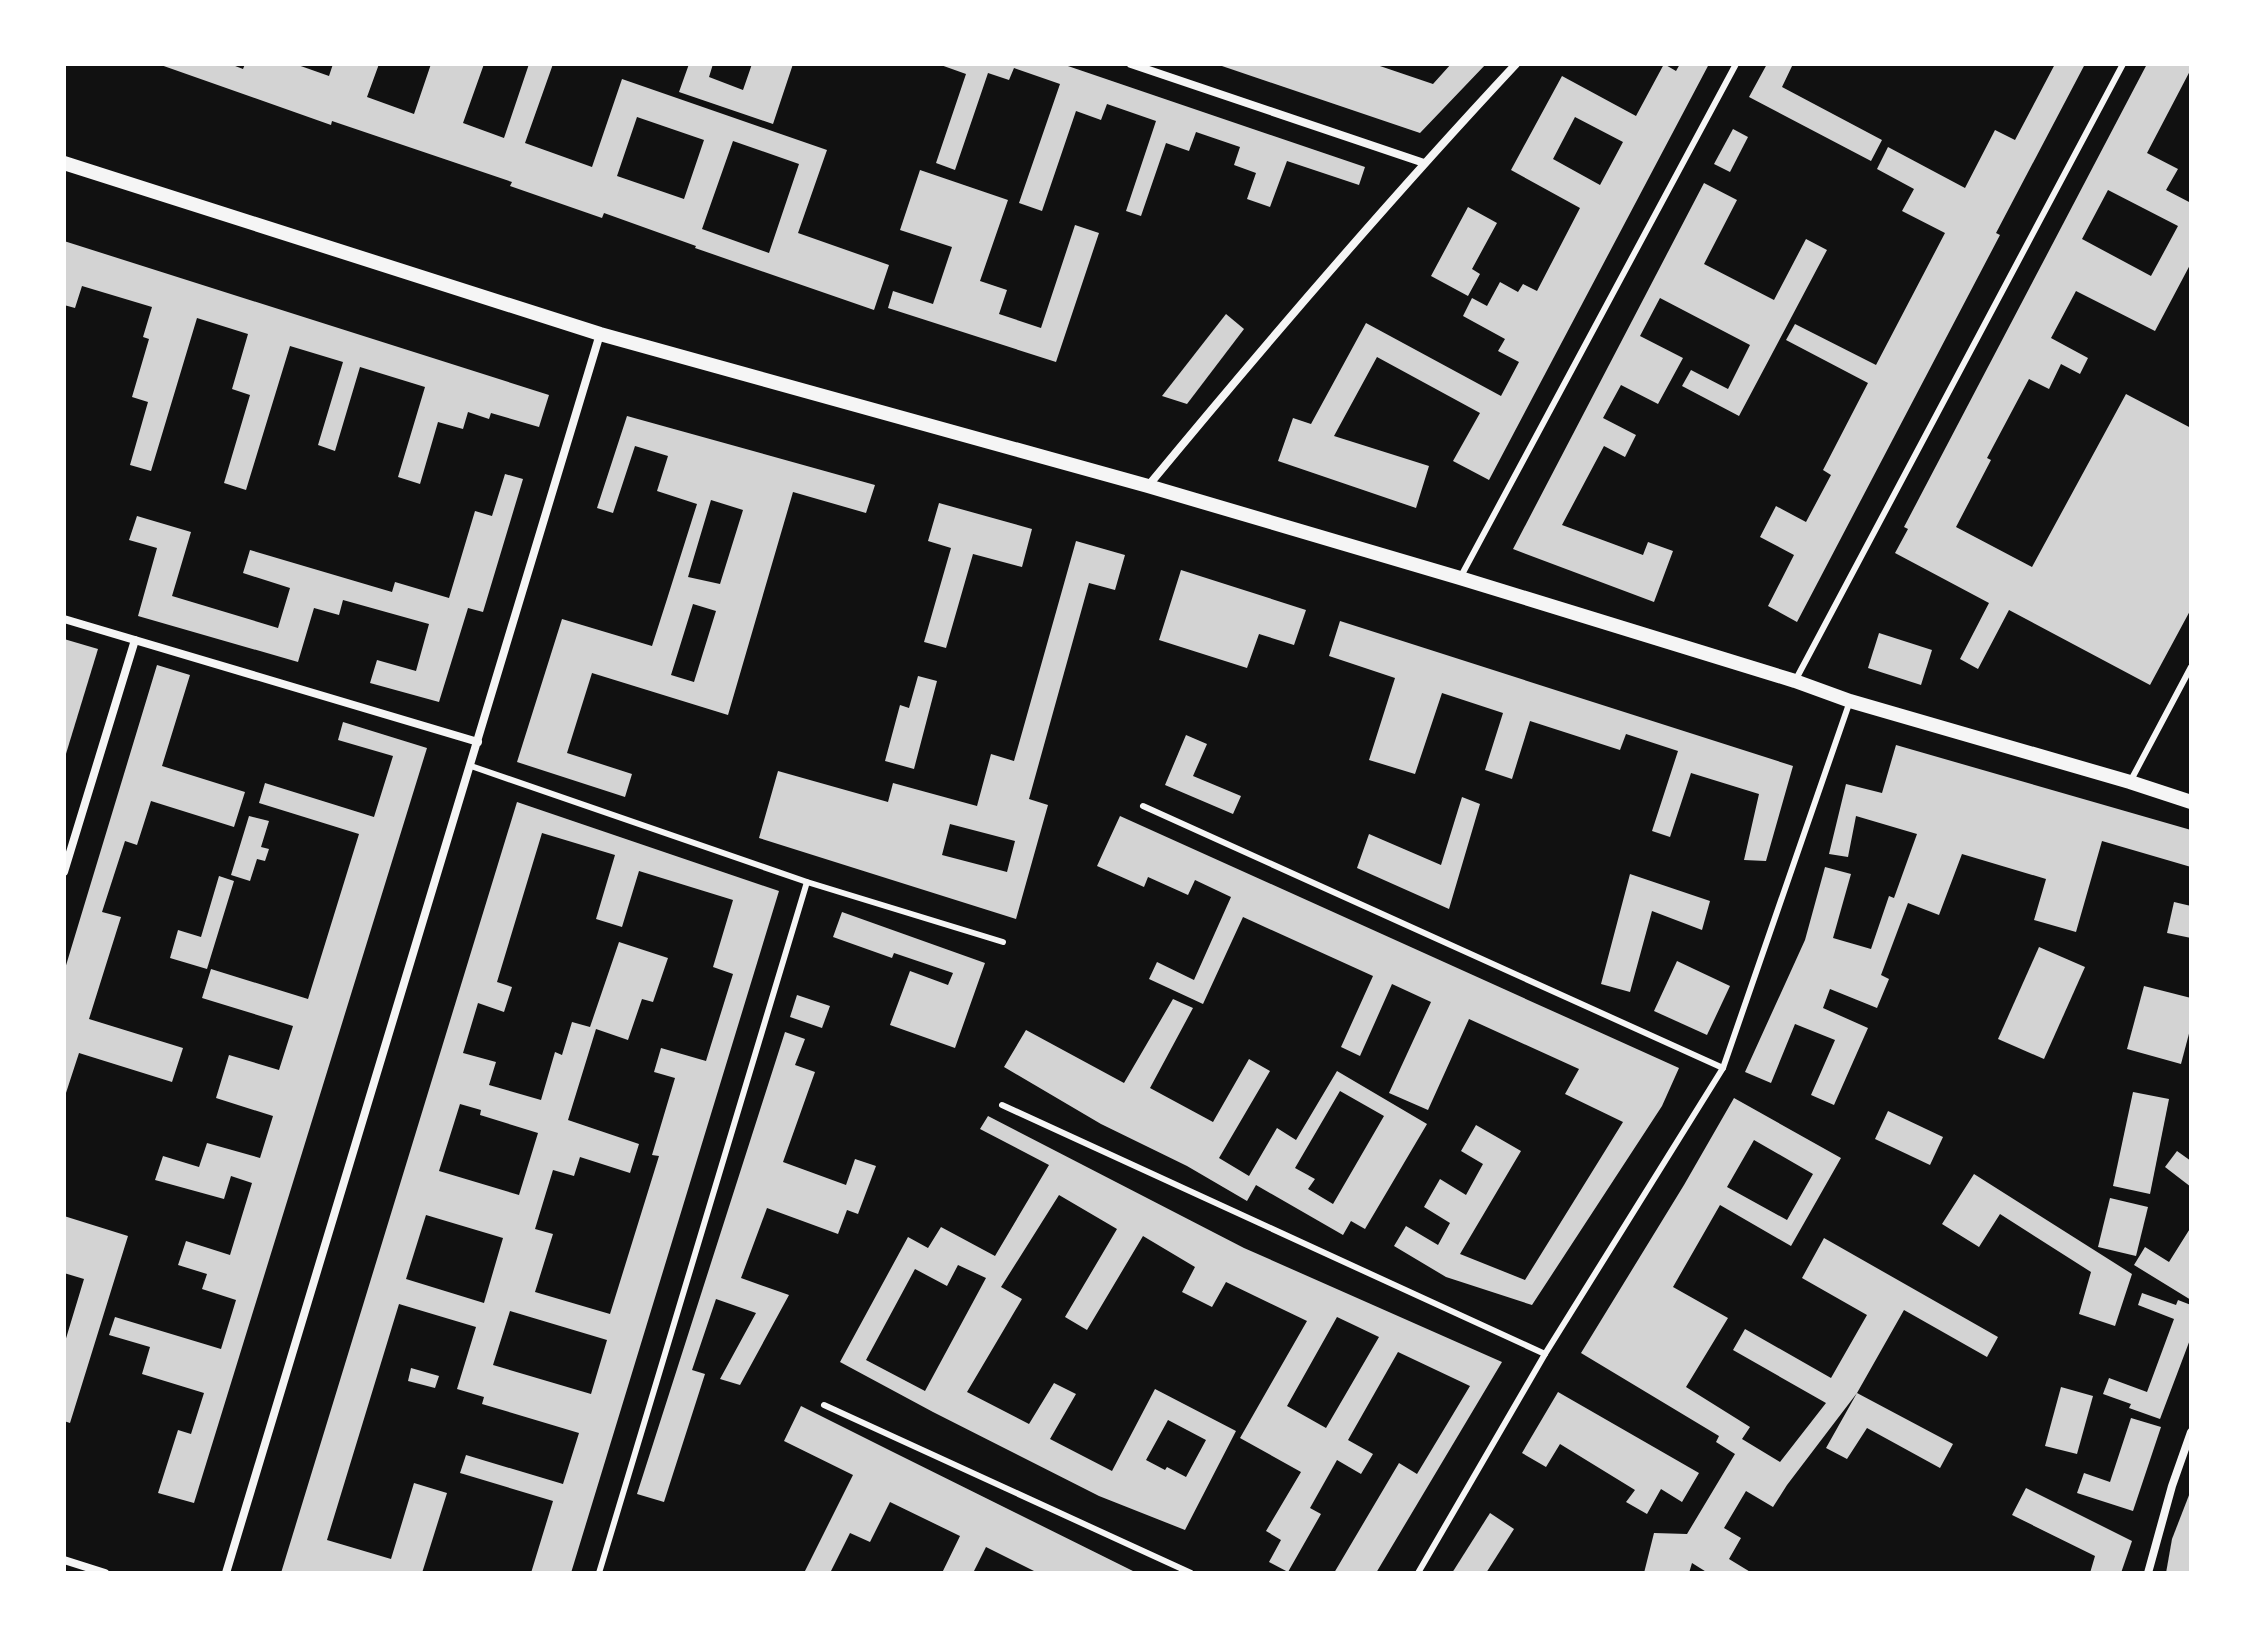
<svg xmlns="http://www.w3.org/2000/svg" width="2255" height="1637" font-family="Bitter,serif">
  <rect width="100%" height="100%" fill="#111"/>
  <g fill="#d3d3d3" fill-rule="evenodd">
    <path d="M158 64H230L243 69 245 64H295L329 76 333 64H379L367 97 414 114 431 64H484L463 123 504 138 529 64H553L525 143 592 167 622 79 827 150 798 233 889 265 874 310 695 248 696 246 604 213 602 218 510 186 512 182 332 121 331 125ZM637 117 704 140 684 199 617 176ZM733 141 799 164 769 253 702 229Z"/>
    <polygon points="689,64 713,64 709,77 743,90 752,64 793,64 773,124 679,92"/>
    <polygon points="938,64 1062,64 1365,167 1359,185 1287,161 1270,207 1247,199 1256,173 1234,165 1240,147 1196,132 1189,151 1166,143 1141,216 1126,211 1156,121 1107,104 1101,120 1076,111 1042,211 1019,203 1060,84 1014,68 1009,80 988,73 955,170 936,163 966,74"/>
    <polygon points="1374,64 1433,84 1451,64 1486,64 1420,133 1219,65"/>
    <path d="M1664 64 1676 71 1680 64H1709L1489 480 1453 461 1480 413 1377 357 1334 436 1429 466 1416 508 1278 461 1293 418 1311 424 1366 323 1501 396 1519 362 1498 351 1505 339 1463 316 1472 298 1487 306 1500 282 1518 292 1523 284 1537 291 1580 208 1511 170 1562 76 1636 116ZM1575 117 1623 142 1600 185 1553 159Z"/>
    <polygon points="1767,64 1793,64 1782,87 1882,140 1871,161 1749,97"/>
    <polygon points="2055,64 2085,64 1996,233 2000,235 1797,622 1768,606 1794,555 1760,537 1776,506 1806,522 1831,475 1823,470 1868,383 1786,340 1795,324 1876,365 1945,233 1902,211 1914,189 1877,169 1888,147 1965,188 1995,130 2015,140"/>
    <path d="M2147 64H2191V69L2147 153 2178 169 2166 190 2191 203V263L2155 331 2076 291 2051 338 2088 358 2080 374 2061 364 2049 389 2029 379 1987 458 1991 460 1956 527 2032 567 2126 394 2191 428V609L2150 685 2009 610 1978 669 1960 659 1989 603 1895 553 1908 529 1904 527ZM2108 190 2178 226 2151 276 2082 239Z"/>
    <polygon points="1733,129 1748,137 1730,172 1714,164"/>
    <polygon points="920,170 1008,200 980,281 1007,290 999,314 1041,328 1075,225 1099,233 1056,362 888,308 893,291 933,304 952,247 900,230"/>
    <polygon points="1704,183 1737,200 1704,264 1774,300 1806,239 1827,250 1739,416 1682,386 1691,370 1728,389 1750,345 1660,298 1640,336 1683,358 1658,404 1621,385 1603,418 1636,435 1625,457 1604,446 1562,525 1643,555 1648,542 1673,551 1654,602 1513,549"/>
    <polygon points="1468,207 1497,223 1472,269 1480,274 1468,296 1431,276"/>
    <polygon points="64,241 549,395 539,427 491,413 489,419 468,412 463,429 438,422 420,484 398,477 425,387 360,367 335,451 318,445 343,362 290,346 246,490 224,483 250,395 232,389 248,334 197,318 151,471 130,465 148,402 132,397 149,339 143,337 152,307 82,286 75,308 64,305"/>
    <polygon points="1226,314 1244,329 1187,404 1162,396"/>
    <path d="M627 416 875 485 866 513 793 492 728 715 592 673 567 753 632 774 625 797 517 762 562 619 652 646 668 596 697 504 657 491 668 456 635 446 613 513 597 508ZM711 500 743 510 720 584 688 577ZM693 604 716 611 694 682 671 675Z"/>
    <polygon points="505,474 523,479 483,612 468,608 439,702 370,683 377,660 416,671 429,624 343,600 339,615 314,608 298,662 138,616 157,548 129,540 137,516 191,532 172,596 278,628 290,588 243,573 250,550 392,592 395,582 449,598 475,511 492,516"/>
    <polygon points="939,503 1032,529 1022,567 973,554 946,648 924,642 951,548 928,541"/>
    <path d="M1076 541 1125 555 1115 590 1089 583 1029 799 1048 805 1016 919 759 838 778 771 888 802 893 783 977 806 991 754 1014 761ZM950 824 1015 841 1007 872 942 855Z"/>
    <polygon points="1181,570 1306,610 1294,645 1259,634 1247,668 1159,640"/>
    <polygon points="1340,621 1793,766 1766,861 1744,860 1759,794 1691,773 1670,837 1652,831 1678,751 1626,734 1620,750 1530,721 1512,779 1485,770 1503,713 1442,693 1415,774 1369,760 1395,678 1329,656"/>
    <polygon points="1879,633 1932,650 1921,685 1868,668"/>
    <polygon points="64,639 98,649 65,757 64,757"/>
    <polygon points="157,665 190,675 162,766 245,792 234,827 151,801 137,845 125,841 102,912 121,917 89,1019 183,1048 172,1082 79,1053 64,1099 64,972"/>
    <polygon points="918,676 937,681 914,769 885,761 900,705 909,708"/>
    <polygon points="343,722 427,748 194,1503 158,1493 178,1430 191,1434 204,1393 142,1374 150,1347 109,1335 115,1317 221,1349 236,1300 202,1289 207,1274 178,1265 186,1241 230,1255 252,1183 231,1176 224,1199 155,1180 163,1156 199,1167 207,1143 260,1158 273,1116 216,1098 229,1055 279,1070 293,1026 202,998 211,969 308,999 359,834 259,803 265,783 374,817 393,756 338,740"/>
    <polygon points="1186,735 1207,744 1193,776 1241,796 1233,814 1165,785"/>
    <polygon points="1896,745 2191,830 2191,867 2102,841 2076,932 2034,920 2046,879 1962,854 1939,915 1908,903 1881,975 1889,979 1877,1008 1830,989 1823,1008 1868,1028 1834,1105 1811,1095 1835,1040 1795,1024 1771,1083 1745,1072 1805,940 1825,867 1851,874 1833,938 1871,949 1889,896 1894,898 1917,834 1856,816 1848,857 1829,854 1846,784 1882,793"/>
    <polygon points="1462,797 1480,804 1449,909 1357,868 1369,834 1441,865"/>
    <path d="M517 802 779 891 571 1573H531L553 1501 460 1473 466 1455 563 1484 579 1433 482 1404 484 1397 457 1389 476 1327 399 1304 327 1540 391 1559 414 1483 447 1493 422 1573H281ZM542 833 615 855 596 919 622 927 639 871 733 900 713 967 733 974 706 1061 661 1048 654 1072 675 1078 652 1155 659 1156 610 1314 535 1292 553 1234 535 1229 553 1170 574 1176 580 1157 630 1173 639 1144 568 1120 596 1029 628 1040 642 999 653 1002 668 958 619 942 590 1027 572 1022 562 1055 555 1052 541 1100 489 1085 496 1062 463 1053 478 1003 504 1012 512 987 497 982ZM460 1104 481 1110 480 1115 538 1133 519 1195 439 1171ZM426 1215 503 1238 484 1303 406 1279ZM510 1311 607 1340 591 1394 493 1365Z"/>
    <polygon points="249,816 269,821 261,847 269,849 265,861 257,859 250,881 231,875"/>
    <polygon points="1120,816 1679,1068 1662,1106 1532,1305 1446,1277 1394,1246 1406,1226 1438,1245 1450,1223 1424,1207 1440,1179 1466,1195 1483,1164 1461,1151 1476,1125 1521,1151 1460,1254 1525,1280 1623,1122 1565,1094 1579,1069 1469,1019 1428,1110 1389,1093 1431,1002 1392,984 1360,1056 1341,1047 1373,976 1243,917 1203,1004 1149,979 1157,962 1194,980 1231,897 1195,880 1188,895 1148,877 1144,887 1097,866"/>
    <polygon points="1630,874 1710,901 1702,930 1652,911 1630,992 1601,984"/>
    <polygon points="219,876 234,881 207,969 170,958 178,930 201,937"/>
    <polygon points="2174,902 2191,906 2191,938 2167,933"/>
    <polygon points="842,912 985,963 955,1048 890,1025 910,971 948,985 953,973 894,953 892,958 833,937"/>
    <polygon points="2039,947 2085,967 2044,1059 1998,1039"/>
    <polygon points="1677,961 1730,986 1707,1035 1654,1011"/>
    <polygon points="2144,986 2191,998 2191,1026 2181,1064 2127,1049"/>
    <polygon points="797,995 830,1006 822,1028 790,1017"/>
    <path d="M1173 999 1193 1008 1150 1088 1213 1122 1249 1059 1270 1071 1219 1158 1249 1176 1277 1128 1296 1140 1337 1071 1427 1124 1365 1229 1351 1221 1343 1235 1256 1185 1247 1201 1187 1166 1101 1124 1004 1067 1026 1030 1124 1083ZM1340 1091 1384 1116 1333 1204 1308 1189 1315 1179 1295 1168Z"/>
    <polygon points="785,1032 805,1039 795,1065 815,1072 783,1162 846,1185 855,1159 876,1166 858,1214 847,1210 838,1234 767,1208 741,1278 789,1295 740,1385 720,1379 756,1313 716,1299 692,1370 705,1374 664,1502 637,1494"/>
    <polygon points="2133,1092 2169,1099 2150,1194 2113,1186"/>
    <path d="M1734 1098 1841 1158 1791 1246 1720 1205 1673 1287 1728 1318 1686 1387 1750 1427 1742 1439 1780 1462 1826 1403 1733 1350 1745 1329 1831 1378 1867 1315 1802 1278 1824 1238 1998 1337 1987 1357 1904 1310 1857 1393 1953 1444 1940 1468 1867 1428 1847 1459 1826 1448 1857 1393 1787 1485 1773 1507 1746 1491 1724 1528 1741 1538 1729 1559 1752 1573H1708L1692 1563 1689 1573H1644L1654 1533 1687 1534 1735 1454 1716 1442 1719 1436 1581 1353 1684 1185ZM1754 1140 1813 1174 1787 1220 1727 1187Z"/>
    <polygon points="1888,1111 1943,1137 1930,1165 1875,1139"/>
    <path d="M988 1116 1244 1248 1502 1362 1376 1573H1334L1399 1463 1417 1474 1470 1386 1398 1352 1348 1440 1373 1454 1361 1474 1337 1460 1310 1508 1321 1514 1288 1572 1269 1562 1281 1540 1266 1531 1301 1472 1240 1438 1307 1321 1226 1282 1212 1307 1182 1292 1195 1267 1143 1236 1087 1330 1065 1317 1117 1229 1059 1195 1001 1287 1022 1299 967 1392 1029 1424 1054 1383 1076 1394 1050 1439 1112 1471 1155 1389 1236 1431 1185 1530 1099 1496 933 1412 840 1362 908 1237 928 1248 941 1227 995 1256 1049 1165 980 1129ZM958 1265 986 1278 925 1391 866 1360 915 1269 947 1286ZM1337 1317 1379 1337 1326 1428 1287 1406ZM1168 1420 1206 1440 1186 1477 1167 1467 1165 1470 1146 1460Z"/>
    <polygon points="2177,1151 2191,1161 2191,1187 2165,1167"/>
    <polygon points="1974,1174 2132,1274 2115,1326 2079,1314 2091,1272 2000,1214 1979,1247 1942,1224"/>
    <polygon points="2110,1198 2148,1207 2136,1256 2098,1247"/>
    <polygon points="64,1216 128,1236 70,1423 64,1421 64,1345 84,1279 64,1273"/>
    <polygon points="2191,1227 2191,1300 2134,1265 2145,1247 2169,1262"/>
    <polygon points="2142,1293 2176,1305 2178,1300 2191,1305 2191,1337 2160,1419 2129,1408 2131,1404 2103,1394 2109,1378 2147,1392 2174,1319 2138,1305"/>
    <polygon points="411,1368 439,1376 435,1388 408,1381"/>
    <polygon points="2061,1387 2093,1396 2077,1454 2045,1446"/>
    <polygon points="1558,1392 1699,1473 1682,1502 1661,1489 1647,1514 1626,1502 1635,1490 1560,1444 1546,1467 1522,1453"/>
    <polygon points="801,1406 891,1451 1137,1573 1038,1573 986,1547 973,1573 942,1573 960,1536 890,1502 870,1542 850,1533 830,1573 804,1573 853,1475 784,1441"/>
    <polygon points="2131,1418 2161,1427 2133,1511 2077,1493 2084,1473 2110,1482"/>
    <polygon points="2026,1488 2132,1541 2121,1573 2090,1573 2095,1556 2012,1515"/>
    <polygon points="2191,1490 2191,1573 2166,1573 2172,1539"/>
    <polygon points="1490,1513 1514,1529 1486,1573 1452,1573"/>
  </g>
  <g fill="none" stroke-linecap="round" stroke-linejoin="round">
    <g stroke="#f5f5f5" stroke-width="6">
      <polyline points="1460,578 1736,64"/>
      <polyline points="1795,681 2123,64"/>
      <polyline points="471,766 807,882 1003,942"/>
      <polyline points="2130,782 2191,667"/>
      <polyline points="1143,806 1723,1068"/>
      <polyline points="1002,1105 1545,1354"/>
      <polyline points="824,1405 1191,1573"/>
      <polyline points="599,1573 807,882"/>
      <polyline points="1418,1573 1545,1354 1723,1068 1850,701"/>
    </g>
    <g stroke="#f5f5f5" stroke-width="8">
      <polyline points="1131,64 1424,163"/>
      <path d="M1148 486C1267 342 1389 200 1516 64"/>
      <polyline points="64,619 478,742"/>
      <polyline points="64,872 135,640"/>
      <polyline points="64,1560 105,1573"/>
      <polyline points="226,1573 600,334"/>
      <polyline points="2148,1573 2172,1486 2191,1432"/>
    </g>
    <polyline stroke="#f5f5f5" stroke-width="14" points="64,163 600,334 1148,486 1460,578 1795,681 1850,701 2130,782 2191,802"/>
  </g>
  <rect width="2255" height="1637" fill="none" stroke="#ffffff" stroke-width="132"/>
</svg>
